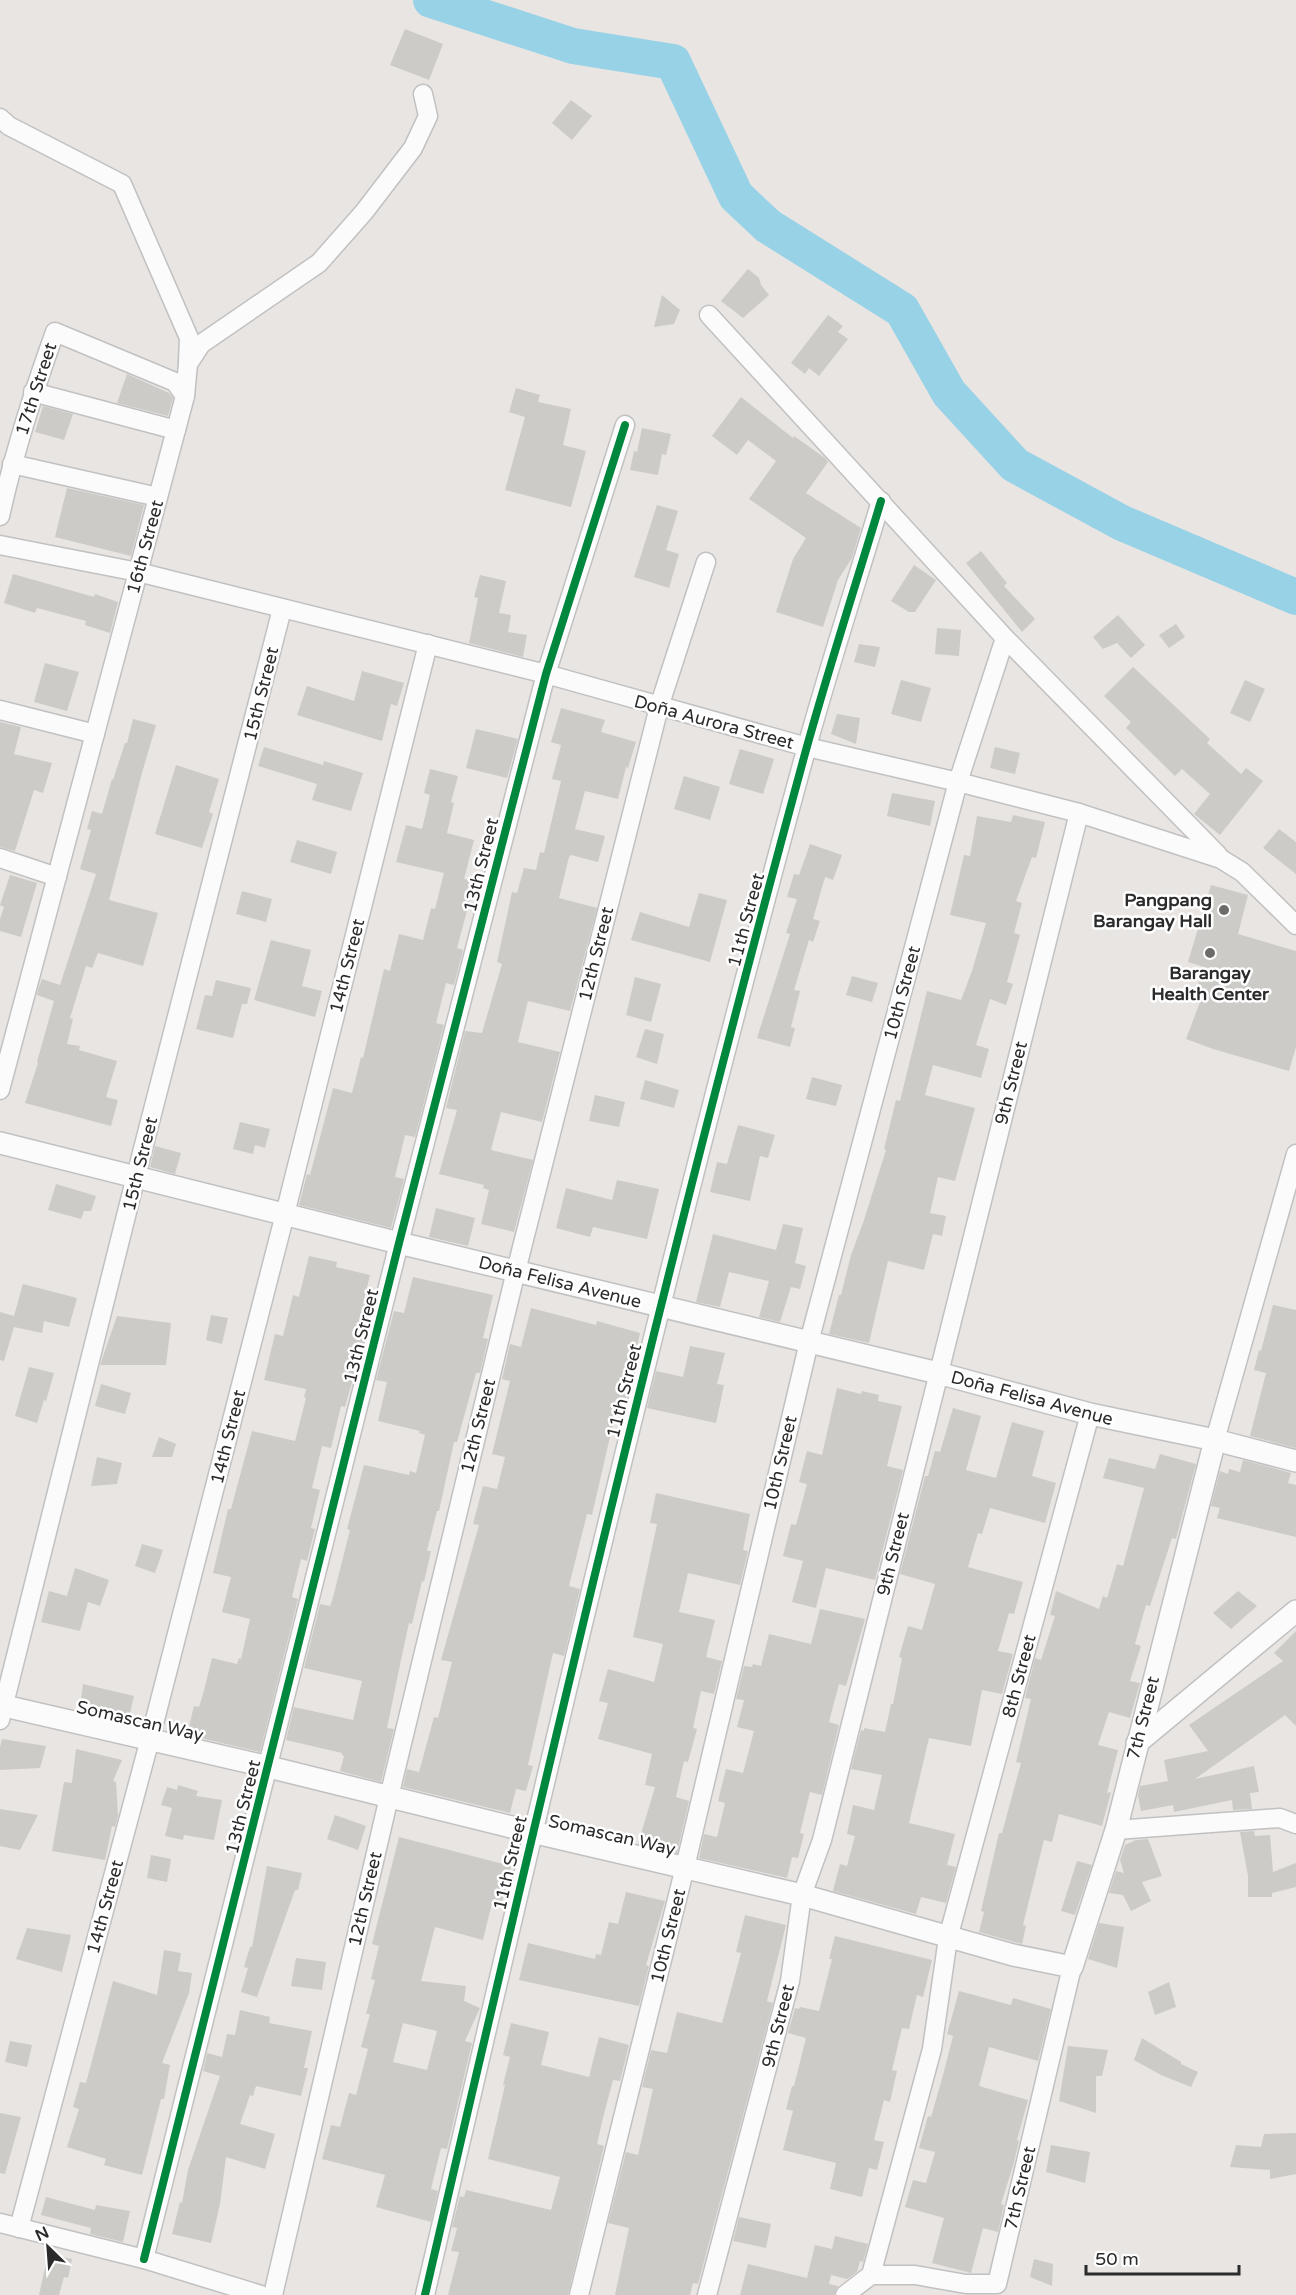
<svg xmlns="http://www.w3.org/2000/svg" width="1296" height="2295" font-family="'Varela Round',sans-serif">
  <rect width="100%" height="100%" fill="#e8e5e2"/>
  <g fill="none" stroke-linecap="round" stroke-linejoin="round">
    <polyline stroke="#98d2e7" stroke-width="36" points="431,0 573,46 673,62 736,196 768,226 902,310 949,393 1015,465 1122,523 1296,597"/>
  </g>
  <g fill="#cdcbc8" fill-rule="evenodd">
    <polygon points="405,29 443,44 429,80 390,65"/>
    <polygon points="571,100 592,116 572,140 552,123"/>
    <polygon points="748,269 759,278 761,285 769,295 743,318 721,301"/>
    <polygon points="662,295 680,310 674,324 654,327"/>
    <polygon points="828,315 843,326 838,332 848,339 819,376 809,368 805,374 791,363"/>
    <polygon points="127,374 169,393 173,398 168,416 117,403"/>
    <polygon points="516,388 540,395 538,402 571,409 563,445 586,451 571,507 505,490 525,417 509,412"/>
    <polygon points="741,397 793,438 794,436 825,458 828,462 806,493 861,528 852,558 838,580 823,627 776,612 793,559 806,538 749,499 776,461 748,440 737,455 712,436"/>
    <polygon points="43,406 73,414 64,440 35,432"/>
    <polygon points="642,428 671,434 666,455 662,454 658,475 630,470 634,451 637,452"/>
    <polygon points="67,488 144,505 131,556 55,537"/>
    <polygon points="657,505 678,511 666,550 679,554 669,588 634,577"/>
    <polygon points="981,551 1007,583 1004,586 1035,619 1022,632 966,563"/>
    <polygon points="914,565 936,580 915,612 909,612 891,601"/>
    <polygon points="13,574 94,597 95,594 118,602 110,633 85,625 86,621 37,608 35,613 4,603"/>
    <polygon points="480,575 506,581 499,613 511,615 508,632 527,635 523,657 469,643 478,598 474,597"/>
    <polygon points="1118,615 1145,645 1131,658 1117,643 1103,649 1093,637"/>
    <polygon points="1176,624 1185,637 1169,648 1159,635"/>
    <polygon points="937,628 961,630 959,656 935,654"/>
    <polygon points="859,644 880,647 875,667 854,662"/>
    <polygon points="45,663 79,672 67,711 34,702"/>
    <polygon points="1133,667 1210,739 1207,743 1241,774 1246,768 1263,781 1220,835 1194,814 1210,794 1182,769 1175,776 1126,728 1131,722 1104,696"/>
    <polygon points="362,671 404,683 397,706 391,704 382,741 297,715 307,686 354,701"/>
    <polygon points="901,680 931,688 921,722 891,714"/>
    <polygon points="1245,680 1265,689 1250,722 1230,713"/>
    <polygon points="561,708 605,720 601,732 636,742 628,768 626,767 618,799 585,791 575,829 605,836 598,862 571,855 569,857 559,898 597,908 570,1011 528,1001 518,1042 560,1052 542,1122 501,1112 491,1150 533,1160 514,1232 481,1224 489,1190 483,1188 484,1185 439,1174 457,1110 446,1108 465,1031 482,1033 502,964 497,962 512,892 517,893 524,868 536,870 540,852 544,853 561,781 552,779 561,745 551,742"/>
    <polygon points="837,714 860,718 856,744 831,734"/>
    <polygon points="133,719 156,725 142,773 109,900 158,913 143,966 98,953 92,968 86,966 70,1018 73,1019 67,1044 80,1046 79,1050 117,1061 106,1097 118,1100 111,1126 25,1103 38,1063 37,1062 54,1001 37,995 38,989 42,979 60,985 96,874 80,869 91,830 87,829 92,811 102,814 112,779 113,780 125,743 127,743"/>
    <polygon points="0,722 21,727 14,754 52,763 43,793 34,790 15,851 0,847"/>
    <polygon points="476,729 518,739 507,778 466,768"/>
    <polygon points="264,747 323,765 324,761 363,773 351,811 312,800 317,784 258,766"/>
    <polygon points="995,747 1020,753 1015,774 990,768"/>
    <polygon points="740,749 774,759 763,794 729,784"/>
    <polygon points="176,765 219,779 209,812 213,814 202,848 155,834"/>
    <polygon points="430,769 458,776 451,802 454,803 447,833 474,840 464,879 475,881 457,948 463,950 454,985 446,983 436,1023 444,1025 415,1137 405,1135 395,1177 404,1179 391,1228 299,1205 307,1174 310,1175 333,1088 352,1093 361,1057 363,1058 384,969 390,971 399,934 423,940 431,908 435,909 444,873 396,862 406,825 422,829 430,795 424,793"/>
    <polygon points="684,776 720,787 710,820 674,809"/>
    <polygon points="892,793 935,801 930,826 887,816"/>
    <polygon points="1013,815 1045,822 1036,858 1032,857 1016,901 1022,903 1014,933 1020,935 1007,982 1013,984 1006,1005 990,999 976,1045 989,1049 981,1078 933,1065 925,1095 975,1108 955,1181 938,1177 930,1213 946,1216 942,1236 933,1234 924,1270 888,1261 869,1343 829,1334 839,1295 841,1295 851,1255 863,1223 886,1150 884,1149 896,1100 900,1101 927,991 961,1000 972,971 986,923 950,915 964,855 970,856 977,816 1011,822"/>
    <polygon points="1279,829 1296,842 1296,874 1263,848"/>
    <polygon points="297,840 337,852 331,874 290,862"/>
    <polygon points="810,844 842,855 833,880 825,877 813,919 820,921 813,942 809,940 794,990 800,991 791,1027 795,1028 790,1047 757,1038 790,934 786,933 797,899 787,897 794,874 799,875"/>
    <polygon points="10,875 37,883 21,937 0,931 0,919 4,907 0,905"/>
    <polygon points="1211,885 1248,895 1238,934 1296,951 1296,1047 1289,1071 1213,1049 1186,1039 1200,1002 1193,1000 1204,967 1188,962"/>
    <polygon points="242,891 272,899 266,922 236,914"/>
    <polygon points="699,893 727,900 710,962 631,940 640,912 689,927"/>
    <polygon points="271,940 311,950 302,986 322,991 315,1017 254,1000"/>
    <polygon points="852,976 878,983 872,1002 846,995"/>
    <polygon points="635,977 661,984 651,1022 626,1015"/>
    <polygon points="216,980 251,988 247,1004 242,1004 233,1038 196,1029 205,995 212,996"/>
    <polygon points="645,1029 664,1034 657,1064 636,1057"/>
    <polygon points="812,1077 842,1085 836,1106 806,1099"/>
    <polygon points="645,1080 679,1090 674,1108 640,1099"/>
    <polygon points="595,1095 625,1102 619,1127 589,1121"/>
    <polygon points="240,1122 270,1129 265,1148 255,1145 253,1154 233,1149"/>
    <polygon points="738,1125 775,1135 768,1158 760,1156 750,1201 710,1192 717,1162 727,1164"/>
    <polygon points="155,1146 181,1153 175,1174 150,1167"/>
    <polygon points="617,1180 659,1189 647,1239 593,1227 590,1237 556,1228 566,1188 612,1200"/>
    <polygon points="56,1184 96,1196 91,1211 84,1211 81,1219 48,1210"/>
    <polygon points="436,1208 475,1218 468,1246 429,1237"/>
    <polygon points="783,1224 803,1228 795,1263 806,1266 800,1289 791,1287 780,1322 759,1317 769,1281 729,1272 720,1307 696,1302 713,1234 776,1250"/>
    <polygon points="309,1256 337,1262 336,1267 370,1275 363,1304 372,1306 354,1375 345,1407 341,1406 331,1448 322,1446 312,1488 320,1490 311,1528 315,1529 307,1561 301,1559 292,1597 298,1599 260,1752 187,1735 194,1706 199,1707 203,1694 212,1658 237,1664 239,1658 241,1659 250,1619 222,1612 231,1577 213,1573 228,1509 231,1509 252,1431 295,1441 306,1398 304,1397 306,1389 264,1380 275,1334 283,1336 293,1295 299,1297"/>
    <polygon points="413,1277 493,1295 483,1338 488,1339 480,1373 476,1373 457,1442 454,1442 439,1511 437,1511 427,1551 431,1551 424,1582 422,1581 412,1624 409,1623 401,1660 387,1728 394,1729 381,1782 340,1771 344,1756 342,1755 342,1753 286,1740 294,1707 353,1720 362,1681 304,1668 320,1604 330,1606 332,1601 350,1530 347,1529 364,1465 409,1475 410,1471 416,1473 425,1435 419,1433 420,1431 378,1421 387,1382 376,1380 394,1311 404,1313"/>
    <polygon points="23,1284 77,1298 69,1327 44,1321 42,1333 14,1327 4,1361 0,1360 0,1312 14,1316"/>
    <polygon points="1273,1305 1296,1310 1296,1448 1250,1436 1266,1373 1254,1370 1259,1350 1261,1351"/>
    <polygon points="531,1308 596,1325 597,1321 640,1333 625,1404 618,1402 592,1515 587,1514 569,1586 580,1589 564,1656 553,1653 528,1765 533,1766 526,1791 516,1789 510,1813 403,1787 407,1769 419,1772 434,1717 438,1718 452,1662 441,1660 479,1525 473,1524 483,1486 497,1489 505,1457 492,1454 510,1381 502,1379 510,1344 521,1347"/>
    <polygon points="211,1315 228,1318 222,1344 206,1340"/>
    <polygon points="117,1316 171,1323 166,1365 100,1365"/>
    <polygon points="690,1346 725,1353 717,1384 724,1385 716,1423 647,1408 656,1371 683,1377"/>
    <polygon points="29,1367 54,1373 46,1401 44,1400 37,1423 15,1416"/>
    <polygon points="101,1384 131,1393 125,1414 95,1406"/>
    <polygon points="837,1388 861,1394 862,1391 879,1395 878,1401 902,1406 887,1466 903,1470 875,1580 826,1568 816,1608 792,1602 803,1561 783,1556 791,1524 796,1525 807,1484 799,1482 807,1451 822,1455"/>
    <polygon points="953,1408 981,1416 966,1470 996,1478 1012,1422 1044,1431 1032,1476 1056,1483 1045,1523 990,1508 982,1534 978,1533 968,1567 1023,1582 1014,1614 1009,1613 998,1651 1013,1654 1002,1694 982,1690 971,1746 929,1738 909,1823 955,1834 947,1865 956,1867 946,1903 921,1897 916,1914 833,1891 840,1864 847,1866 855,1836 847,1834 853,1805 874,1810 882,1775 851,1769 861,1730 864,1731 864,1728 885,1732 891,1704 893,1704 902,1658 899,1657 908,1626 922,1630 935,1584 900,1574 925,1476 928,1476 935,1451 940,1452"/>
    <polygon points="159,1437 176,1444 172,1457 152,1457"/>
    <polygon points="1160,1454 1196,1464 1176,1539 1172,1538 1150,1606 1146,1605 1135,1644 1141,1646 1130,1681 1140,1683 1130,1718 1109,1712 1098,1745 1118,1750 1107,1793 1111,1792 1102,1826 1059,1814 1052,1842 1044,1840 1023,1925 1026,1926 1022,1944 979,1932 984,1912 981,1911 999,1833 1002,1833 1021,1763 1016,1762 1031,1699 1025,1698 1035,1658 1041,1660 1055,1616 1050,1615 1056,1591 1099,1609 1103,1596 1107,1598 1117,1564 1123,1566 1144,1488 1103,1478 1109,1458 1155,1469"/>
    <polygon points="97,1457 122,1463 117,1484 91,1486"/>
    <polygon points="1243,1460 1291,1473 1288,1483 1296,1485 1296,1537 1217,1518 1220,1508 1211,1506 1220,1471 1228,1474 1229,1469 1240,1472"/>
    <polygon points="656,1493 750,1514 743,1550 748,1551 740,1585 688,1573 679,1612 715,1620 706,1657 722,1661 714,1694 701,1691 693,1728 697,1729 688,1762 684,1761 676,1797 689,1801 677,1853 638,1844 655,1787 645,1785 652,1754 598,1739 608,1703 599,1701 608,1669 654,1682 663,1644 633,1637 657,1524 650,1523"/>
    <polygon points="142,1544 163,1550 155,1573 135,1566"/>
    <polygon points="75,1568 109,1580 100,1606 88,1602 80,1631 41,1622 49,1591 67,1596"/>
    <polygon points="1238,1591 1257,1606 1231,1629 1213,1613"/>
    <polygon points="820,1609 865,1619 846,1686 839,1684 829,1722 839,1725 822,1795 810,1792 800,1833 804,1834 798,1858 792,1857 787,1878 699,1858 704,1834 717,1837 725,1803 718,1801 726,1769 743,1773 754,1731 737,1727 744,1700 736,1699 744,1666 752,1667 753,1664 761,1666 769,1634 811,1644"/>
    <polygon points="1296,1631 1296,1726 1285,1715 1195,1779 1254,1766 1259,1792 1250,1793 1252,1809 1233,1810 1232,1800 1174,1812 1173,1805 1141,1811 1138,1796 1140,1786 1168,1781 1164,1760 1208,1751 1189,1725 1283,1661 1274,1653"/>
    <polygon points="83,1684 134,1696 128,1721 93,1713 94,1709 80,1707"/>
    <polygon points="2,1739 46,1746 40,1768 0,1770 0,1747"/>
    <polygon points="76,1749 122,1760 113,1781 116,1782 118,1816 115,1827 112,1826 105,1860 52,1851 64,1782 72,1783"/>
    <polygon points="178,1785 198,1791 196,1796 222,1800 214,1840 184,1835 183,1840 165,1836 172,1808 161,1805 167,1787 177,1790"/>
    <polygon points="0,1809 38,1815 20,1850 0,1846"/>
    <polygon points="335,1815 366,1826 358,1850 327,1839"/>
    <polygon points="1254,1831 1255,1836 1270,1835 1273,1872 1296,1863 1296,1887 1272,1893 1272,1897 1248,1897 1248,1876 1240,1832"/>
    <path d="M399 1837 511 1866 502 1901 493 1899 483 1940 435 1927 421 1981 466 1986 464 2001 480 2008 465 2041 472 2043 447 2149 441 2148 431 2189 438 2191 431 2222 376 2207 385 2175 322 2159 331 2125 340 2127 349 2093 356 2095 368 2049 361 2047 370 2014H366L375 1980 371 1979 379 1946 372 1944ZM403 2023 437 2031 427 2070 393 2062Z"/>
    <polygon points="1148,1839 1162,1876 1142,1882 1151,1901 1131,1911 1123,1895 1109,1893 1116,1871 1124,1873 1120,1860 1125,1845 1136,1840"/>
    <polygon points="151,1855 171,1859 167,1882 147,1878"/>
    <polygon points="1077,1861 1092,1865 1075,1915 1061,1911"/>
    <polygon points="267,1866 302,1873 298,1890 295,1890 257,1997 241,1992 248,1968 244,1967 250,1947 252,1947"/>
    <polygon points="626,1892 665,1901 646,1965 649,1966 639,2006 519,1980 528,1943 595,1959 596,1954 601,1955 609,1922 618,1924"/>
    <polygon points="745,1915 786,1925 767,2001 773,2003 698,2284 693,2283 690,2295 615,2295 629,2228 608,2223 626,2152 638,2155 653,2089 642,2087 651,2050 667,2053 677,2012 722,2023 741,1953 736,1952"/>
    <polygon points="1099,1923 1124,1927 1117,1968 1088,1959"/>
    <polygon points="27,1928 71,1935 62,1972 16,1959"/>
    <polygon points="835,1936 932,1960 923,1997 917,1995 909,2029 902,2028 892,2070 897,2071 890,2102 884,2100 874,2140 884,2142 877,2170 869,2168 862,2197 830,2189 836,2163 783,2150 793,2111 786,2109 792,2086 794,2086 806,2038 788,2033 795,2008 799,2009 800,2007 819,2011 832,1959 829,1959"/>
    <polygon points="164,1950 181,1953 178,1971 192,1973 189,1993 162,2063 170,2065 164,2099 161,2099 142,2175 104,2165 106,2159 67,2147 79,2109 73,2107 80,2082 86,2083 113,1981 157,1995"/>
    <polygon points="296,1958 326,1962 322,1990 291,1986"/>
    <polygon points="1169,1982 1176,2007 1155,2015 1148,1992"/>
    <polygon points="959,1991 1011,2005 1013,1998 1051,2009 1038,2061 989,2047 979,2086 1028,2100 1017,2140 1019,2141 1013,2166 1001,2204 1004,2205 998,2232 983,2228 971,2273 932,2263 944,2218 905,2207 913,2180 926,2183 935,2152 919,2148 928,2116 931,2117 943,2075 953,2036 947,2034"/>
    <polygon points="240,2010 270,2017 269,2023 312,2031 304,2068 308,2068 301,2096 256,2086 253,2096 250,2095 240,2124 275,2134 265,2169 226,2157 220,2204 211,2243 172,2234 180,2202 182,2203 188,2170 220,2076 203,2071 207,2053 222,2057 227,2034 235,2035"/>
    <polygon points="511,2023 549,2032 541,2065 589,2077 599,2037 629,2045 620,2081 613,2080 603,2118 597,2144 604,2146 568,2295 448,2295 459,2252 451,2251 457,2228 452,2227 460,2196 464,2197 466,2190 551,2210 560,2177 488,2159 505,2085 503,2085 510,2057 503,2055"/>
    <polygon points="1142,2038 1181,2062 1181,2064 1198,2072 1191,2087 1161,2075 1134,2060"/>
    <polygon points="10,2041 32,2045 27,2067 5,2062"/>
    <polygon points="1068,2046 1108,2050 1102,2076 1096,2076 1096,2113 1059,2101"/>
    <polygon points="0,2113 21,2117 5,2174 0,2173"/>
    <polygon points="1296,2133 1296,2174 1270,2179 1270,2170 1230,2167 1236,2145 1261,2147 1264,2134"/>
    <polygon points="1051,2145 1090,2152 1085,2183 1046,2172"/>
    <polygon points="46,2197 95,2210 96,2205 130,2211 123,2242 90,2234 91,2228 41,2215"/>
    <polygon points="739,2217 771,2224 766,2248 733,2241"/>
    <polygon points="835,2236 868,2244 863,2262 860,2261 857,2272 847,2279 831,2275 829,2284 838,2286 834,2295 740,2295 748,2264 807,2278 815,2245 832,2249"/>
    <polygon points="48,2254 72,2259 68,2278 64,2277 59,2295 39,2295"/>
    <polygon points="1034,2259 1053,2264 1052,2286 1030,2277"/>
  </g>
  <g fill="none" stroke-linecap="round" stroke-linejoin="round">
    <g stroke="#c2c1c2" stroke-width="21">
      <g id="minor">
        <polyline points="0,118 9,126 122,184 189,338 188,362"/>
        <polyline points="709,315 1005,638 1218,855"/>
        <polyline points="33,392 176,430"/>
        <polyline points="12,464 158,497"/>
        <path d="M0 516C14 453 33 393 55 332L175 382 185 396"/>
        <polyline points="0,545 138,572 546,674 807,747 958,782 1079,813 1221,859 1242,872 1296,925"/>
        <polyline points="0,710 95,734"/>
        <polyline points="0,858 57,877"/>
        <polyline points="0,1090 185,396 188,364 201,344 319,263 364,212 413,148 428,116 423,94"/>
        <polyline points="1215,1440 1296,1154"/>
        <polyline points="0,1720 136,1176 282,609"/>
        <polyline points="1116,1830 1280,1818 1296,1824"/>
        <polyline points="0,2223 144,2259 261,2295"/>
        <polyline points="19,2228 150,1739 285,1214 428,644"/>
        <polyline points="144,2259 399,1243 546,674 625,425"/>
        <polyline points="871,2275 932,2049 948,1938 1090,1414"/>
        <polyline points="273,2295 389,1797 516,1271 659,707 706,562"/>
        <path d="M425 2295C545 1778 666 1262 806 750 829 667 856 584 881 501"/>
        <polyline points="579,2295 685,1867 809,1342 958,782 1005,638"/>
        <polyline points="707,2295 790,1981 802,1895 822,1840 1079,813"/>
        <polyline points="845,2295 871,2275 915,2275 966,2284 997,2284 1072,1967"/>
      </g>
    </g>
    <g stroke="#c2c1c2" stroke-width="24">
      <g id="tertiary">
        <polyline points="0,1143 399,1243 938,1373 1090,1414 1215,1440 1296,1461"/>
        <polyline points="0,1705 269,1767 532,1832 802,1895 1013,1955 1072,1967 1116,1830 1215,1440"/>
        <polyline points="1137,1743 1296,1611"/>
      </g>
    </g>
    <use href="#minor" stroke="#fcfbfb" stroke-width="18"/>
    <use href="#tertiary" stroke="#fcfbfb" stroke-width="21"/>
    <g stroke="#fff" stroke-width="11">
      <g id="cycleway">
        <polyline points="144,2259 399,1243 546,674 625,425"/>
        <path d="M425 2295C545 1778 666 1262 806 750 829 667 856 584 881 501"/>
      </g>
    </g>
    <use href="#cycleway" stroke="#00873e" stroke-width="8"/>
  </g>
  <g fill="#6d6c6b" stroke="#fff" stroke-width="2">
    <circle cx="1224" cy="910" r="6"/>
    <circle cx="1210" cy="953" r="6"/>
  </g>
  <g text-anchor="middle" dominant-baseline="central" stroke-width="5" stroke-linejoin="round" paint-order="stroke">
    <g font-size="18" fill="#2b2b2b" stroke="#fff">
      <text transform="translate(36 389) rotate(-72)">17th Street</text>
      <text transform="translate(145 547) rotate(-75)">16th Street</text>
      <text transform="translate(261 694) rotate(-76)">15th Street</text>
      <text transform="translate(714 722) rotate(15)">Doña Aurora Street</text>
      <text transform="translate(481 865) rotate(-76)">13th Street</text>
      <text transform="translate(746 920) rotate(-75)">11th Street</text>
      <text transform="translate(596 954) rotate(-76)">12th Street</text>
      <text transform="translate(347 966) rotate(-76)">14th Street</text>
      <text transform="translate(902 993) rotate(-75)">10th Street</text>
      <text transform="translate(1011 1083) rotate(-76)">9th Street</text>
      <text transform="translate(140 1164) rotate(-76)">15th Street</text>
      <text transform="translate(560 1282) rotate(14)">Doña Felisa Avenue</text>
      <text transform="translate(361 1336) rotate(-76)">13th Street</text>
      <text transform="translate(624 1391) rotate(-76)">11th Street</text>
      <text transform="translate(1032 1398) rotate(15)">Doña Felisa Avenue</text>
      <text transform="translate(478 1426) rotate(-76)">12th Street</text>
      <text transform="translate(228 1437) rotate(-76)">14th Street</text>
      <text transform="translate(780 1463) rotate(-77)">10th Street</text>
      <text transform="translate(893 1554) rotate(-76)">9th Street</text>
      <text transform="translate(1019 1676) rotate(-75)">8th Street</text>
      <text transform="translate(1143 1718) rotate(-76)">7th Street</text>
      <text transform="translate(140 1721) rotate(13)">Somascan Way</text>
      <text transform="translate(243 1807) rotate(-76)">13th Street</text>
      <text transform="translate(612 1835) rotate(13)">Somascan Way</text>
      <text transform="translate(510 1863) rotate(-77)">11th Street</text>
      <text transform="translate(365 1899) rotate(-77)">12th Street</text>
      <text transform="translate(105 1907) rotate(-75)">14th Street</text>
      <text transform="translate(668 1936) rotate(-76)">10th Street</text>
      <text transform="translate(778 2026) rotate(-76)">9th Street</text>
      <text transform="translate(1020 2188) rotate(-77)">7th Street</text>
    </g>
    <g font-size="18" font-weight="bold" fill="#2b2b2b" stroke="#fff" text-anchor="end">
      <text x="1212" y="900">Pangpang<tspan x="1212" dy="21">Barangay Hall</tspan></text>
      <text x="1210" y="973" text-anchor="middle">Barangay<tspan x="1210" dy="21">Health Center</tspan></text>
    </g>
  </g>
  <g transform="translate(48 2247) rotate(335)" stroke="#ffffff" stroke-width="4.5" paint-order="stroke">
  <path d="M0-4.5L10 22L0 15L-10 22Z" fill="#2b2b2b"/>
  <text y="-9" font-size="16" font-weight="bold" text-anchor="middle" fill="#2b2b2b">N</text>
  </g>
  <path d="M1086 2265v9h153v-9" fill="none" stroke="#2b2b2b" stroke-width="3"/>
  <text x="1095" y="2265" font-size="18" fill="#2b2b2b" stroke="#ffffff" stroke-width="4.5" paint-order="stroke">50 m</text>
</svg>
